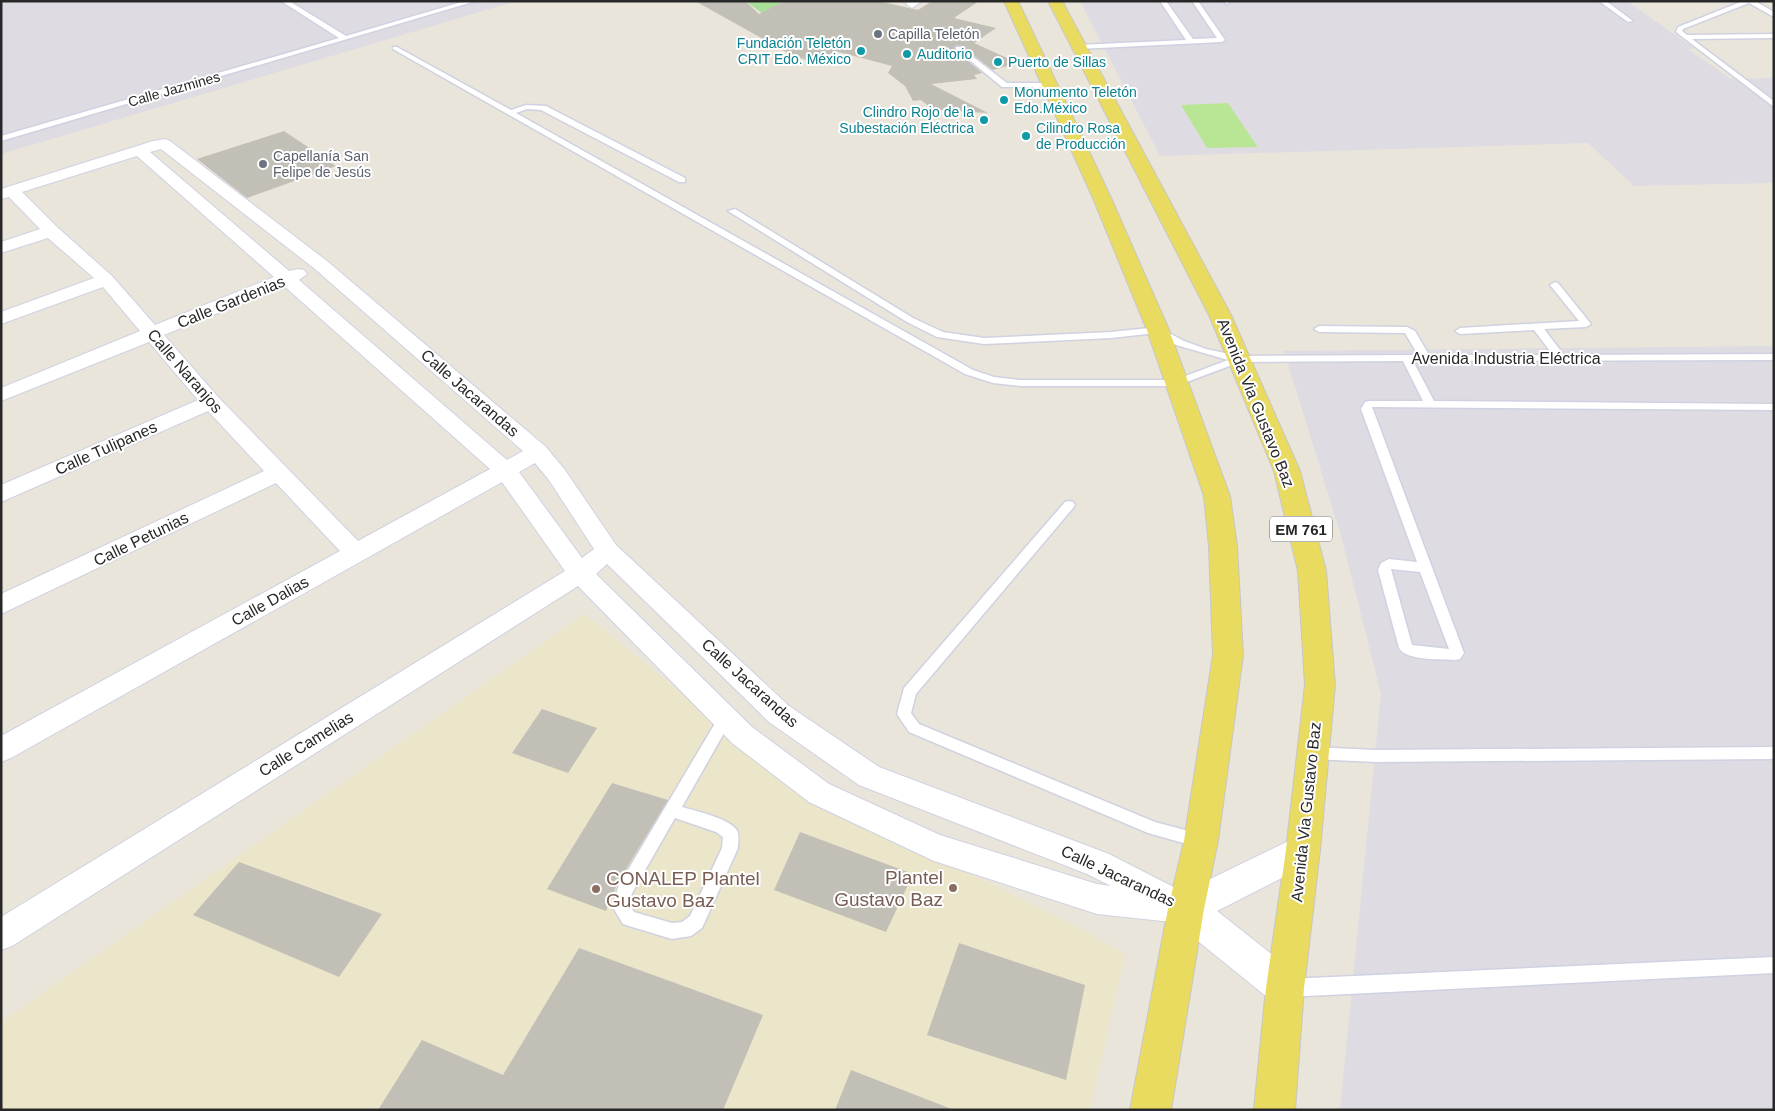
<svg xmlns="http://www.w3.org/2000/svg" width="1775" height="1111" font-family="Arial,sans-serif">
  <rect width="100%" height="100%" fill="#eae5db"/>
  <g fill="#dedbe3">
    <polygon points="1,1 517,1 1,154"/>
    <polygon points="1080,1 1627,1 1695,49 1688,49 1731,79 1774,78 1774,183 1634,186 1588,143 1160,156"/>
    <polygon points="1774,346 1774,1110 1340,1110 1381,694 1342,539 1284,351"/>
  </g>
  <polygon fill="#ebe5ca" points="585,614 725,729 814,797 1066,921 1125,954 1090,1110 1,1110 1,1022"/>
  <polygon fill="#a8df99" points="745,1 784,1 762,13"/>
  <polygon fill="#b9e695" points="1228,103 1257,146 1257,147 1207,148 1181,105"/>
  <g fill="#c2bfb6">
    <polygon points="695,1 745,1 759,14 784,1 878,1 918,10 932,1 979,1 954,18 996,28 974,43 1018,63 993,70 961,46 955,46 955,50 982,73 974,75 977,79 931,84 988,113 939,110 931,108 921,100 913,101 905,86 888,73 892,66 835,51 814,63 790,54"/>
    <polygon points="284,131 336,166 247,198 197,159"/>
    <polygon points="542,709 597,728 568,773 512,753"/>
    <polygon points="612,783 668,800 617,884 606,911 547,889"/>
    <polygon points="800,832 913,874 886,932 774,890"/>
    <polygon points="239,862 382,914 339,977 193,915"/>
    <polygon points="959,943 1085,985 1066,1080 927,1035"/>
    <polygon points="579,948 763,1015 723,1110 378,1110 422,1040 503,1075"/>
    <polygon points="851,1070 949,1108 948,1110 835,1110"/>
  </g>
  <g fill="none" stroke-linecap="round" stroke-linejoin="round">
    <g stroke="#d0d1e1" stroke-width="3">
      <g id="service">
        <polygon points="281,1 289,1 346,36 465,1 476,1 1,141 1,136 339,38"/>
        <polygon points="1160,1 1166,1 1193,39 1217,38 1192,1 1198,1 1225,40 1222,42 1078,49 1075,47 1078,45 1186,40"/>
        <polygon points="1223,1 1230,1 1230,2 1227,4"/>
        <polygon points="1599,1 1606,1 1633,21 1628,22"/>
        <polygon points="1743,1 1755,1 1774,12 1774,17 1749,3 1683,29 1682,31 1687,35 1774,34 1774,38 1692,39 1774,101 1774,107 1676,32 1678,27"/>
        <path d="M393 47H397L511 110 526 105 546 106 685 178V182H679L541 110 527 109 516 113 973 370 994 377 1020 380H1175L1228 360 1176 345 1156 333 1111 338 984 344 937 337 907 322 728 211 735 209 913 318 943 332 984 338 1111 332 1158 327 1184 341 1206 349 1239 356 1418 355 1405 333 1319 332 1314 329 1319 326 1407 327 1415 331 1429 355H1553L1534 330 1460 334 1455 331 1460 328 1579 321 1550 285 1555 282 1558 283 1591 324 1586 327 1544 329 1564 355 1774 354V360L1413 361 1434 401 1774 404V410L1372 407 1464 653 1460 659 1455 660C1441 659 1406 661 1399 648L1378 570 1381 563 1389 559 1417 562 1361 409 1365 402 1369 401H1423L1403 361 1240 362 1176 386H1020L993 383 965 374 393 49ZM1391 569 1420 572 1449 649 1412 645Z"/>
        <polygon points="956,47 960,47 1007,83 1049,83 1053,85 1049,87 1002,87 956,49"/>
        <polygon points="1069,501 1073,502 1075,505 1073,508 916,694 911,713 919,724 1155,822 1207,836 1209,841 1207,846 1201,848 1148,833 909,732 897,714 904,688 1065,502"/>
        <path d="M725 713 730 715 732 719 682 807C696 811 727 818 736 829 740 834 738 842 738 848L702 928 691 936 672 939 629 926 623 924 612 906 619 885 720 715ZM675 818 716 832 723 837 722 848 690 916 682 922 672 923 634 912 629 904 632 893Z"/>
        <polygon points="1313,747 1375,750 1774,747 1774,759 1375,762 1313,759 1308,757 1306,753 1308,749"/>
        <polygon points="1774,957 1774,973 1287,997 1281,994 1278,988 1281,982 1287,979"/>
      </g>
    </g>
    <g stroke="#d0d1e1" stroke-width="2">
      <g id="minor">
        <polygon points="908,1 922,1 912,8 906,4"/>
        <path d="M165 139 170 141 327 261 546 447 565 470 616 545 789 706 879 767 1109 854 1197 899 1202 909 1197 919 1186 924 1176 920 1172 922 1097 914 934 861 809 802 732 743 578 586 12 946 1 950V917L565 571 502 482 11 758 1 762V736L340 551 276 483 1 614V594L264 471 208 411 1 502V485L198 400 149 342 1 401V388L140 331 103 287 1 324V312L94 278 48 238 1 253V242L40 229 9 197 1 199V189L153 141ZM161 149 315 269 523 451 507 460 299 280 307 274 304 270 298 269 289 271 150 152ZM137 156 274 277 155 325 112 276 57 227 22 192ZM284 286 490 469 358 541 218 397 164 335ZM535 463 549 480 594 549 582 558 519 472ZM607 564 769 722 859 785 1087 874 1111 886 1097 884 940 835 829 784 752 727 596 574Z"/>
      </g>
    </g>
    <g stroke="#d0d1e1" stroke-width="2">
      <polygon id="secondary" points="1303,834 1315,839 1320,850 1315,861 1217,911 1298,975 1304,988 1298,1001 1285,1007 1272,1001 1173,921 1168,909 1173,897"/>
    </g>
    <g stroke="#c7c7c7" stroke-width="2">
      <g id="primary">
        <polygon points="1004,1 1018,1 1111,198 1169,330 1230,496 1237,546 1243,655 1218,841 1204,909 1171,1110 1130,1110 1168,909 1184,841 1213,655 1209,546 1204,496 1147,330 1093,198"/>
        <polygon points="1048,1 1062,1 1231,315 1300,471 1326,571 1335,685 1320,850 1304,988 1295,1110 1254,1110 1266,988 1286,850 1305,685 1298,571 1274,471 1209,315"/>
      </g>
    </g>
    <use href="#service" fill="#fff" fill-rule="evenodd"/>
    <use href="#minor" fill="#fff" fill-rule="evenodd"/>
    <use href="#secondary" fill="#fff" fill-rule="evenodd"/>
    <use href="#primary" fill="#e9db60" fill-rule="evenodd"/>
  </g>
  <g fill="#6b7280" stroke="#fff" stroke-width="2">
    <circle cx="878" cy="34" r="5"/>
    <circle cx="263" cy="164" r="5"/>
  </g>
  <g fill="#0f9aa8" stroke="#fff" stroke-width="2">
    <circle cx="861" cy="51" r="5"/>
    <circle cx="907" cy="54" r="5"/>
    <circle cx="998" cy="62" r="5"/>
    <circle cx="1004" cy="100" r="5"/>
    <circle cx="984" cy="120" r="5"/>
    <circle cx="1026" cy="136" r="5"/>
  </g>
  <g fill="#8d6e63" stroke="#fff" stroke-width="2">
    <circle cx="953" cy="888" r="5"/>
    <circle cx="596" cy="889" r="5"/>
  </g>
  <g text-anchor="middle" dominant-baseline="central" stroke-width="4" stroke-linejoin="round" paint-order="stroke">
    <g font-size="14" fill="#5b616d" stroke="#fff" text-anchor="start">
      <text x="888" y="34">Capilla Teletón</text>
      <text x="273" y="156">Capellanía San<tspan x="273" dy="16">Felipe de Jesús</tspan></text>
    </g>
    <g font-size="14" fill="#0d838f" stroke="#fff" text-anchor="start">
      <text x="851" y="43" text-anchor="end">Fundación Teletón<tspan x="851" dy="16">CRIT Edo. México</tspan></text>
      <text x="917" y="54">Auditorio</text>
      <text x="1008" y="62">Puerto de Sillas</text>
      <text x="1014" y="92">Monumento Teletón<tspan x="1014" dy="16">Edo.México</tspan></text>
      <text x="974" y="112" text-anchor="end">Clindro Rojo de la<tspan x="974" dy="16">Subestación Eléctrica</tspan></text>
      <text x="1036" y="128">Cilindro Rosa<tspan x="1036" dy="16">de Producción</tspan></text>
    </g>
    <g font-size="14" fill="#282828" stroke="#fff">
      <text transform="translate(174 89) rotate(-16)">Calle Jazmines</text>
    </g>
    <rect fill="#fff" stroke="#686868" stroke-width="1" x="1270" y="516.5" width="62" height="25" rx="4"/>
    <g font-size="15" font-weight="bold" fill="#282828">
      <text x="1301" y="529">EM 761</text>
    </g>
    <g font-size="16" fill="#282828" stroke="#fff">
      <text transform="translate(231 302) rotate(-22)">Calle Gardenias</text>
      <text x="1506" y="358">Avenida Industria Eléctrica</text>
      <text transform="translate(185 371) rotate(49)">Calle Naranjos</text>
      <text transform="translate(470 393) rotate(41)">Calle Jacarandas</text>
      <text transform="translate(1256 403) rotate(68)">Avenida Via Gustavo Baz</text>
      <text transform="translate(106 448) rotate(-24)">Calle Tulipanes</text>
      <text transform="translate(141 539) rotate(-26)">Calle Petunias</text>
      <text transform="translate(270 601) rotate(-29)">Calle Dalias</text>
      <text transform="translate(750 683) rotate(42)">Calle Jacarandas</text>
      <text transform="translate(306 744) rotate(-32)">Calle Camelias</text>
      <text transform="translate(1306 812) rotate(-84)">Avenida Via Gustavo Baz</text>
      <text transform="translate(1118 876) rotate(25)">Calle Jacarandas</text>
    </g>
    <g font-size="19" fill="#785e54" stroke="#fff" text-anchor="end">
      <text x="943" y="877">Plantel<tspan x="943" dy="22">Gustavo Baz</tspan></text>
      <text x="606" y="878" text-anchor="start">CONALEP Plantel<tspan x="606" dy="22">Gustavo Baz</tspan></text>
    </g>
  </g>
  <rect width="1775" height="1111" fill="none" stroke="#282828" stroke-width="5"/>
</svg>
